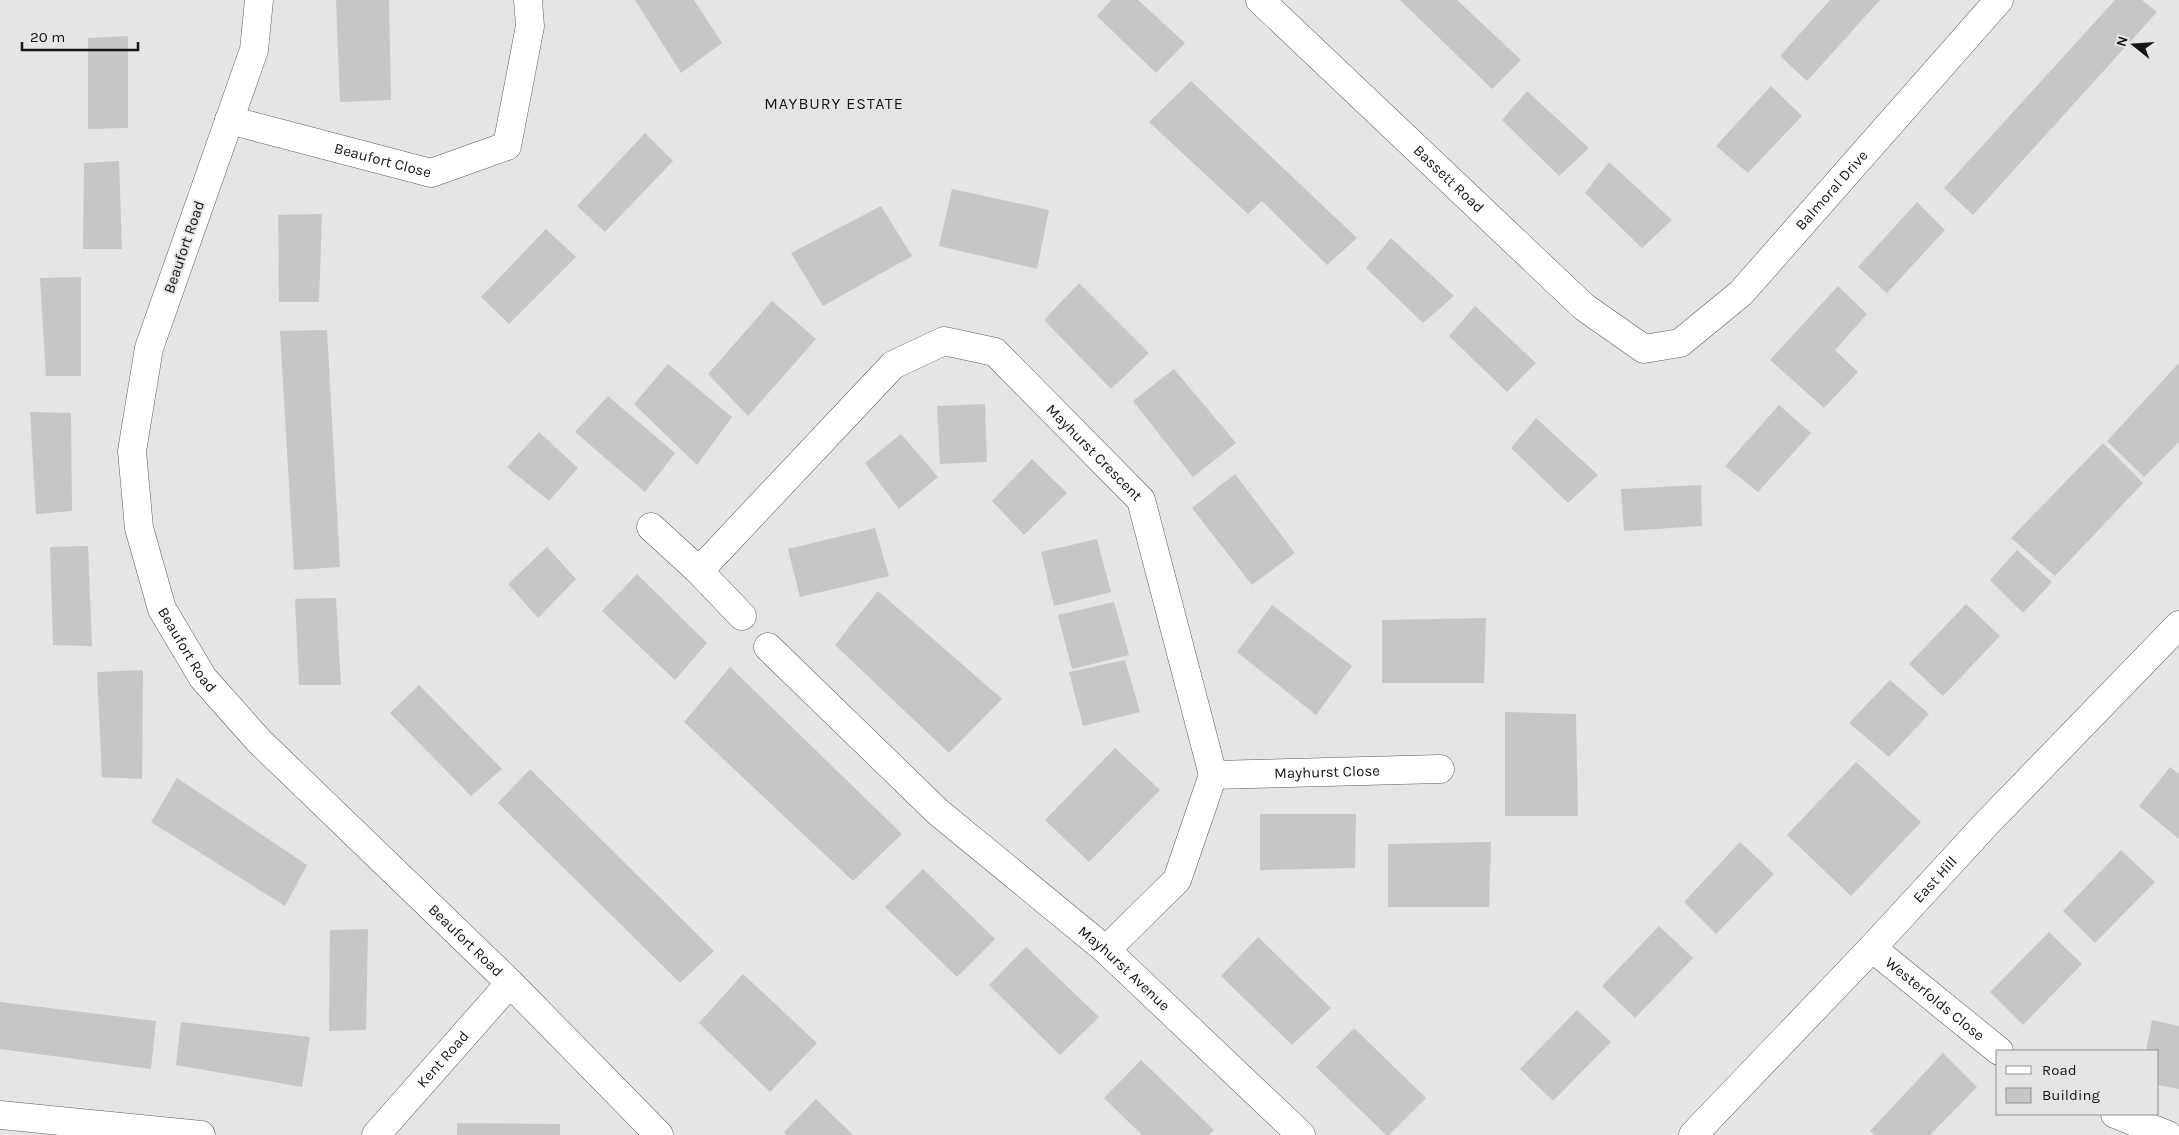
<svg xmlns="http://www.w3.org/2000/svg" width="2179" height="1135" font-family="Karla,sans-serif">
  <rect width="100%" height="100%" fill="#e4e5e7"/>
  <g fill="#c4c6c7">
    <polygon points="336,0 389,0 391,100 340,102"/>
    <polygon points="635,0 694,0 722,43 681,73"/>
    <polygon points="1111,0 1138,0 1185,43 1156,73 1097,16"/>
    <polygon points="1400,0 1457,0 1521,60 1492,89"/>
    <polygon points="1830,0 1880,0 1807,81 1780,56"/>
    <polygon points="2115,0 2142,0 2157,12 1973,215 1944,188"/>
    <polygon points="128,36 128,128 88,129 88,38"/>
    <polygon points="1191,81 1357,238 1327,265 1262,201 1248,214 1149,122"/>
    <polygon points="1771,86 1802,116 1748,173 1716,146"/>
    <polygon points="1527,91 1589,148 1559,176 1502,120"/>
    <polygon points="645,133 673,161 605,232 577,206"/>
    <polygon points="119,161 122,249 83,249 84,163"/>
    <polygon points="1609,162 1672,220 1642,248 1585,193"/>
    <polygon points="952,189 1049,210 1037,269 939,246"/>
    <polygon points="1917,202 1945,230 1887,293 1858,267"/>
    <polygon points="881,206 912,256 823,306 791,253"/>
    <polygon points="322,214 319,302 279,302 278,215"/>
    <polygon points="546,229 576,257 509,324 481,297"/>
    <polygon points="1391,238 1454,296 1423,323 1366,268"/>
    <polygon points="81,277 81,376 46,376 40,278"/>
    <polygon points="1079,283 1149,353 1111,389 1044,320"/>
    <polygon points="1838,286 1867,314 1835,350 1858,372 1824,408 1770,360"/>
    <polygon points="772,301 816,339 748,416 708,374"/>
    <polygon points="1475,306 1536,363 1507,392 1449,336"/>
    <polygon points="327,330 340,567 294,570 280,331"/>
    <polygon points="2179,363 2179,442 2144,477 2107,441"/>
    <polygon points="668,364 732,417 697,465 634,404"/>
    <polygon points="1174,369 1236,443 1193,477 1133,401"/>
    <polygon points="608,396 675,453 645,492 575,432"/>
    <polygon points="985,404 987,462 940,464 937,406"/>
    <polygon points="1779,405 1811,433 1758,492 1725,466"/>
    <polygon points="30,412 71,413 72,511 36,514"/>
    <polygon points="1536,418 1598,475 1568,503 1511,448"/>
    <polygon points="539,432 578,468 549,501 507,467"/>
    <polygon points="901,434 938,477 899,509 865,463"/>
    <polygon points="2103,443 2143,483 2055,576 2011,538"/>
    <polygon points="1032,459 1067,493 1024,535 992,501"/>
    <polygon points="1235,474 1295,553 1252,585 1192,508"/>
    <polygon points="1701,485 1702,526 1624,531 1621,489"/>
    <polygon points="875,528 889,576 800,597 788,549"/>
    <polygon points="1097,539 1111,592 1054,606 1041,552"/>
    <polygon points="88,546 92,646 53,645 50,547"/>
    <polygon points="547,547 576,579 538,618 508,584"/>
    <polygon points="2017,550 2052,582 2023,613 1990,580"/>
    <polygon points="637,574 707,643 675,680 602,611"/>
    <polygon points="878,591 1002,699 949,753 835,645"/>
    <polygon points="336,598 341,685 299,685 295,599"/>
    <polygon points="1114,602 1129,655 1072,669 1058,615"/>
    <polygon points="1966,604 2000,636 1943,696 1909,664"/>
    <polygon points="1272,605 1352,666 1316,715 1237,652"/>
    <polygon points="1486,618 1484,683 1382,683 1382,620"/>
    <polygon points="1125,660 1140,712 1083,726 1069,672"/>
    <polygon points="730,667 902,834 853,881 684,722"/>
    <polygon points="143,670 142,779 102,777 97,672"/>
    <polygon points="1890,680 1929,714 1889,757 1849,723"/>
    <polygon points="419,685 502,769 471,796 390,713"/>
    <polygon points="1505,712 1576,714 1578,816 1505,816"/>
    <polygon points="1115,748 1160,790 1089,862 1045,820"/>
    <polygon points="1856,762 1921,822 1851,896 1787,835"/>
    <polygon points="2170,767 2179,774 2179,839 2139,806"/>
    <polygon points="530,769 714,951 680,983 498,803"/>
    <polygon points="177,778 307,865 285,906 151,822"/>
    <polygon points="1260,814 1356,814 1355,868 1260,870"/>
    <polygon points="1491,842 1489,907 1388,907 1388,844"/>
    <polygon points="1740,842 1774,874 1716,934 1684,902"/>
    <polygon points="2121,850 2155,882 2095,943 2063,911"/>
    <polygon points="923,869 995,939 957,977 885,907"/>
    <polygon points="1659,926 1693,958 1635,1018 1602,986"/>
    <polygon points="368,929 366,1030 329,1031 330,930"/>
    <polygon points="2049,932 2082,964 2023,1025 1990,992"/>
    <polygon points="1258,937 1331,1008 1292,1045 1221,976"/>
    <polygon points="1026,947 1099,1017 1060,1055 989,985"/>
    <polygon points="743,974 817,1043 770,1092 699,1023"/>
    <polygon points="0,1002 156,1021 151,1069 0,1049"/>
    <polygon points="1577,1010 1611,1042 1553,1101 1520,1069"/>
    <polygon points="2152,1020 2179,1026 2179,1089 2158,1085 2158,1051 2146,1051"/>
    <polygon points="181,1022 310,1037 302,1087 176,1065"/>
    <polygon points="1354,1028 1426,1098 1389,1135 1386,1135 1316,1067"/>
    <polygon points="1943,1053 1977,1087 1930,1135 1875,1135 1870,1131"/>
    <polygon points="1141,1060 1214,1130 1209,1135 1142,1135 1104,1098"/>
    <polygon points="816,1099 853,1135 786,1135 784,1132"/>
    <polygon points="457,1123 560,1124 560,1135 457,1135"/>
  </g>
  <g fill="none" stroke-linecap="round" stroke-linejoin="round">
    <g stroke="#5b5c5e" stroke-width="29">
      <g id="minor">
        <path id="s1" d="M259 0 254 50 149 348 132 451 139 528 162 609 203 678 259 741 510 983 659 1135"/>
        <path id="s2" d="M1260 0 1584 307 1644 349 1680 343 1741 293 1999 0"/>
        <path id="s3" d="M229 120 431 173 507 146 530 26 528 0"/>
        <polyline points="651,527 699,571"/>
        <path id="s4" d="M742 616 699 571 893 365 944 341 995 352 1141 500 1213 775 1177 880 1106 950"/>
        <path id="s5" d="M768 647 938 812 1106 950 1301 1135"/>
        <path id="s6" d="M1213 775 1440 769"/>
        <path id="s7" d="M1872 948 1999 1051"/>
        <polyline points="2115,1114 2168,1135"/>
        <polyline points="0,1115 201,1135"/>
        <path id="s8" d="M376 1135 510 983"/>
      </g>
    </g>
    <g stroke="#5b5c5e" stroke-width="29">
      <g id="tertiary">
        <path id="s9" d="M1693 1135 1872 948 1988 822 2179 625"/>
      </g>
    </g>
    <use href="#minor" stroke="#fff" stroke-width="28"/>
    <use href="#tertiary" stroke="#fff" stroke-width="28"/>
  </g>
  <g text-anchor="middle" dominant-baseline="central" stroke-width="4" stroke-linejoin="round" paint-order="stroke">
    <g font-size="15" fill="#131414" stroke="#e4e5e7">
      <text stroke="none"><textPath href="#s3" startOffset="159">Beaufort Close</textPath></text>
      <text stroke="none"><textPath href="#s2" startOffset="260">Bassett Road</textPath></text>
      <text stroke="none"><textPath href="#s2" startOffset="772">Balmoral Drive</textPath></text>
      <text transform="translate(184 247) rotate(-71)">Beaufort Road</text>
      <text stroke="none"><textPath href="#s4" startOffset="595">Mayhurst Crescent</textPath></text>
      <text stroke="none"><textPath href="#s1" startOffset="680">Beaufort Road</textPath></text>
      <text stroke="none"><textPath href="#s6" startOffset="114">Mayhurst Close</textPath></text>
      <text stroke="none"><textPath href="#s9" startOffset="352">East Hill</textPath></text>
      <text stroke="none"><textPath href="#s1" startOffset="1084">Beaufort Road</textPath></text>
      <text stroke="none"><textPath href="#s5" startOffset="480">Mayhurst Avenue</textPath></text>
      <text stroke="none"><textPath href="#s7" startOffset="81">Westerfolds Close</textPath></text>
      <text stroke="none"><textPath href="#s8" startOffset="101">Kent Road</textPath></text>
    </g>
    <g font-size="16" letter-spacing="1" fill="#131414" stroke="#e4e5e7">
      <text x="834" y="103">MAYBURY ESTATE</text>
    </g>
  </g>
  <rect x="1996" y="1050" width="162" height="65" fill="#e4e5e7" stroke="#909193"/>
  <rect x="2006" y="1066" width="25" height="8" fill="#ffffff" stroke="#909193"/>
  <text x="2042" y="1075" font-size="15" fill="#131414">Road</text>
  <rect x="2006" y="1088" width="25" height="15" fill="#c4c6c7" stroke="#909193"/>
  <text x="2042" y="1100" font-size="15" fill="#131414">Building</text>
  <g transform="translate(2134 45) rotate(287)" stroke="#e4e5e7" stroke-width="4" paint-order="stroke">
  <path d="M0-4L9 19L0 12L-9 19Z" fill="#131414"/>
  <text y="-8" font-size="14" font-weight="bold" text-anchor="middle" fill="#131414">N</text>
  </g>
  <path d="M22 42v8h116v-8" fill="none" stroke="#131414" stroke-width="2.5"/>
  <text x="30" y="42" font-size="15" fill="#131414" stroke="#e4e5e7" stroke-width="4" paint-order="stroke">20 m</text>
</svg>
